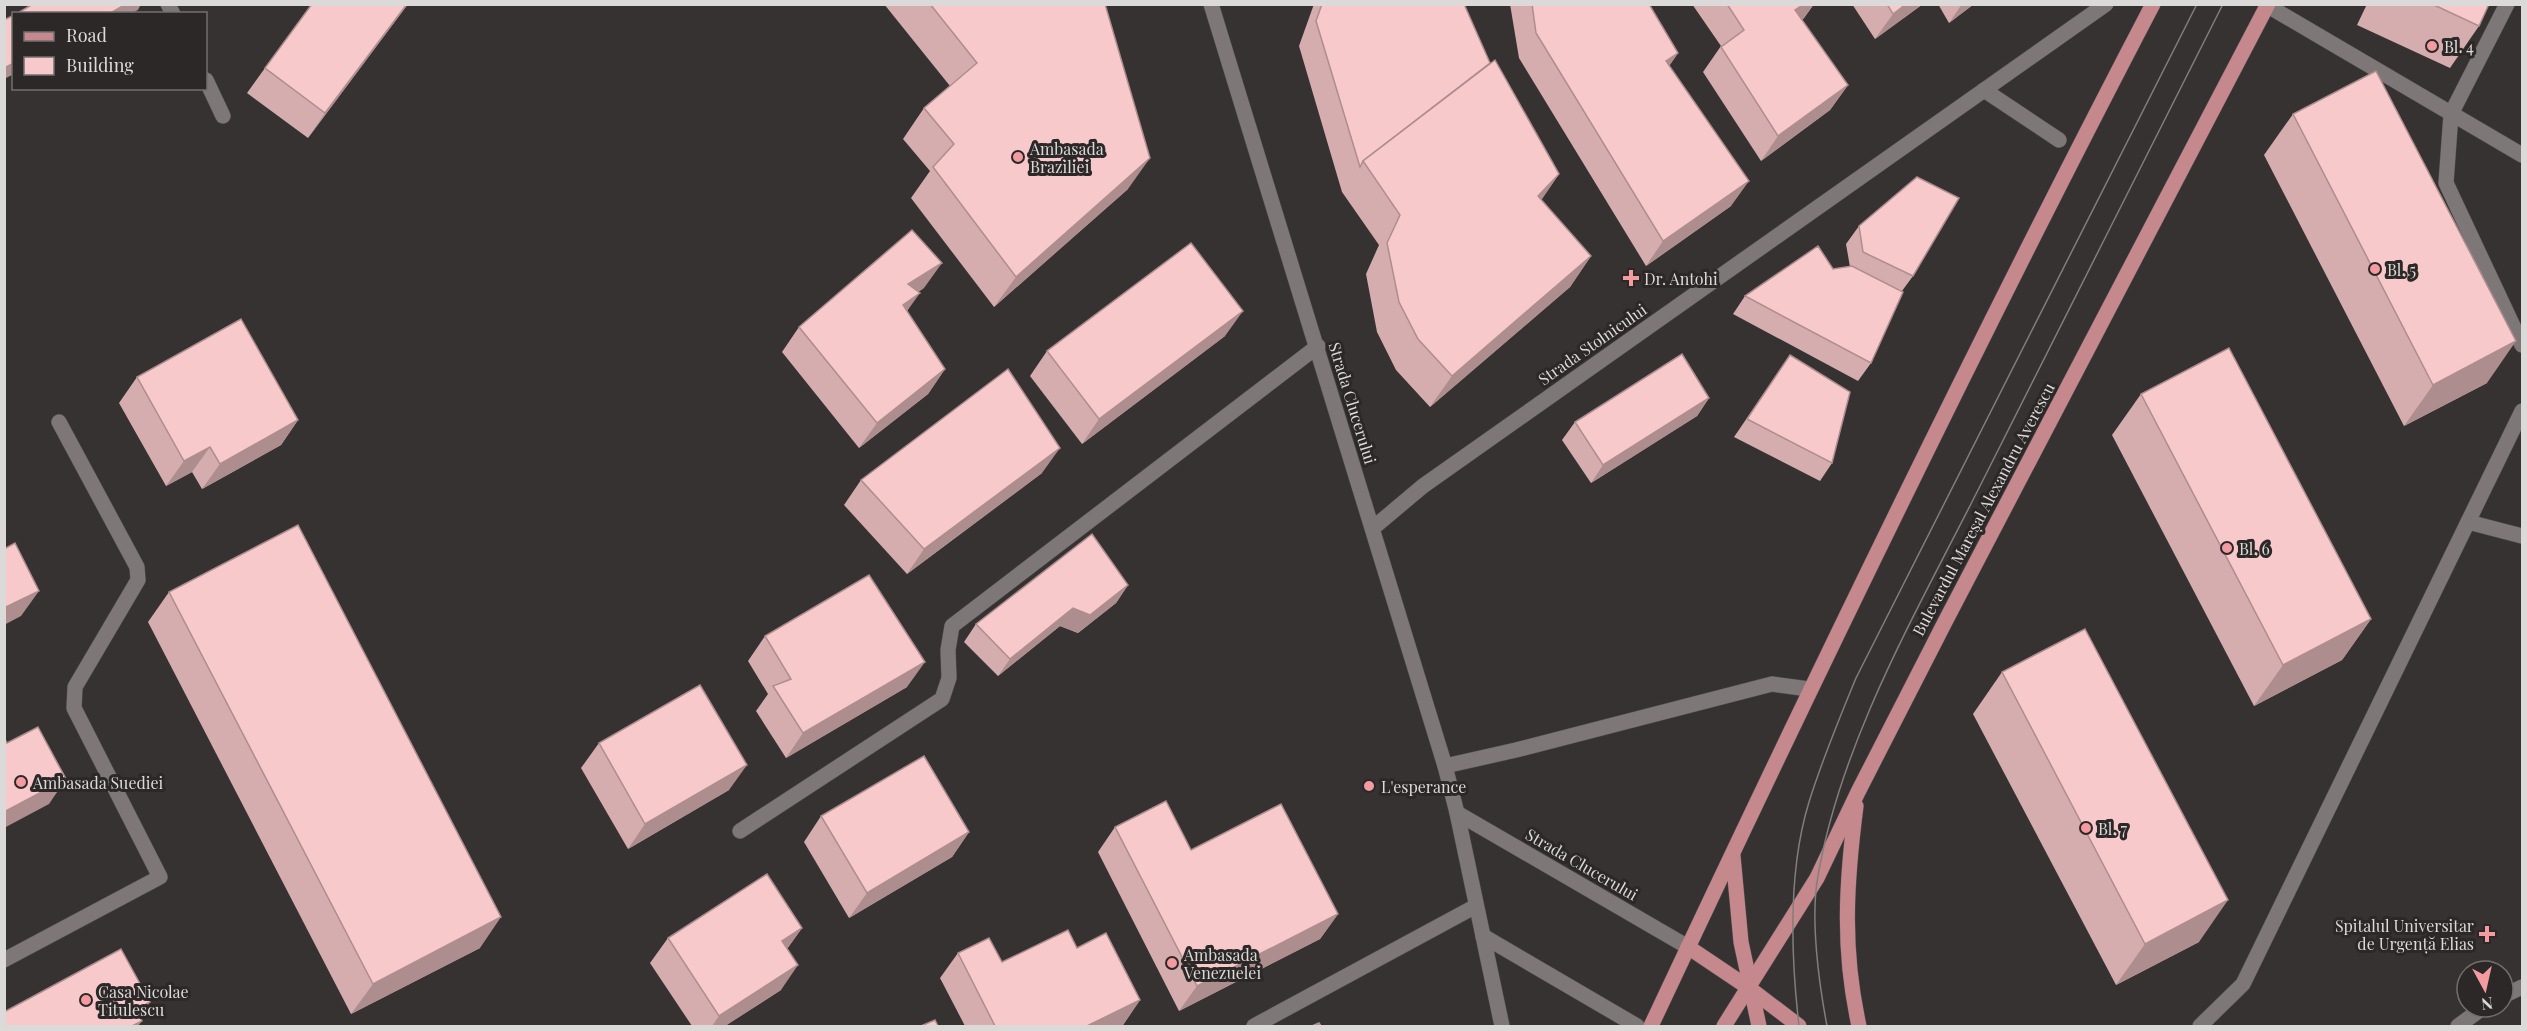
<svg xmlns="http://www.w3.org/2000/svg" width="2527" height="1031" font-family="'Playfair Display',serif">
  <rect width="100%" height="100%" fill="#363232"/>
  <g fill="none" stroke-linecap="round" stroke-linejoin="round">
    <g stroke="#534f4f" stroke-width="16">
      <g id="minor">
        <polyline points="168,4 173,14"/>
        <polyline points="1211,4 1445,766 1457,813 1502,1026"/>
        <polyline points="2507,4 2451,114 2446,183 2522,345"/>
        <polyline points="2268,6 2522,155"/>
        <polyline points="206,80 223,116"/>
        <polyline points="1984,90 2059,140"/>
        <polyline points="2468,522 2522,536"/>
        <polyline points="1373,528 1423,486 2106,4"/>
        <polyline points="1445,766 1516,750 1772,684 1809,689"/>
        <polyline points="1457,813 1688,947"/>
        <polyline points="740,831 942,699 949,678 948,650 952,626 1318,346"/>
        <polyline points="1483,936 1637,1026"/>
        <polyline points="4,960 160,877 74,708 75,687 138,580 137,567 59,422"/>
        <polyline points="2503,996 2522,987"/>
        <polyline points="1254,1026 1476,906"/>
        <polyline points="2200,1026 2243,984 2522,411"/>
        <polyline points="2458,1026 2484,1007"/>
      </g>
    </g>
    <g stroke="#534f4f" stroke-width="16">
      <g id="major">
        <path d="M1856 806C1846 884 1842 949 1859 1026"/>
        <polyline points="1733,856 1741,942 1759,1026"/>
        <polyline points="1688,947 1749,988 1799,1026"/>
        <path d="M1651 1026C1812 683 1977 341 2153 4"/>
        <polyline points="1724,1026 1817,878 1858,792 1946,620 2268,4"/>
      </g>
    </g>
    <use href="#minor" stroke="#7d7778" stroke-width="15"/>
    <use href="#major" stroke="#c5888d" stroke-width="15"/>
    <g stroke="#827e7e" stroke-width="1.5">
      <path d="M1799 1026C1791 957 1788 870 1809 802 1822 760 1839 719 1856 678L2197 4"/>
      <path d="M1827 1026C1819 984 1810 918 1818 876 1841 741 1917 611 1978 490 2060 328 2141 166 2223 4"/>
    </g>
  </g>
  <g fill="#d5adaf">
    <polygon points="408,4 308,138 247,93 265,68"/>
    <polygon points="884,4 1105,4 1128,189 994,307 911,198 930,171 903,139 924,108 950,86"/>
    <polygon points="1314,4 1464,4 1490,63 1559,174 1541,200 1591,256 1570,287 1430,407 1396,370 1377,332 1366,274 1379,245 1342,192 1299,46"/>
    <polygon points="1510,4 1649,4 1678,53 1669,66 1731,206 1646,266 1519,58"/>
    <polygon points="1692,4 1814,4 1804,18 1802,20 1848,85 1830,110 1761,161 1703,72 1721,46"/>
    <polygon points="1852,4 1923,4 1875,39"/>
    <polygon points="1938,4 1974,4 1949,23"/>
    <polygon points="2367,4 2489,4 2479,26 2450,68 2357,25"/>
    <polygon points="2293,114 2487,383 2404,426 2264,155"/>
    <polygon points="1859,226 1913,276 1902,291 1871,363 1858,381 1733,314 1745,296 1850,267 1846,244"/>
    <polygon points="924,288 918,292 907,311 945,369 928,394 859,448 782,352 799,327"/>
    <polygon points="1225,336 1082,444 1030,376 1047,351"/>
    <polygon points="1790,355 1832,463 1820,481 1734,437"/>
    <polygon points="137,377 298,420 281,445 202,489 192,472 166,486 119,403"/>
    <polygon points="2141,394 2371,619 2342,660 2254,706 2112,435"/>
    <polygon points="1709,398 1697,416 1591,483 1562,440 1575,422"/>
    <polygon points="1042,473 907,574 844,505 861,480"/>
    <polygon points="1128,585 1116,603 1078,633 1060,626 998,676 964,642 976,624"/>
    <polygon points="169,592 480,948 351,1014 148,622"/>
    <polygon points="765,636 907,687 786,758 756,711 768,694 748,661"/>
    <polygon points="2002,672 2199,942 2116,985 1973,714"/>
    <polygon points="599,743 729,790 628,849 581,768"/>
    <polygon points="821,816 969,832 952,857 849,918 804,842"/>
    <polygon points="1115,827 1191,850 1338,914 1320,939 1179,1011 1098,852"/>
    <polygon points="802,928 787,949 781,990 725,1026 692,1026 650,963 668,938"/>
    <polygon points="958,953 1002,962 1140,1000 1123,1025 1120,1026 965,1026 940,978"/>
  </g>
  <g fill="#ae8d8e">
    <polygon points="126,4 141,4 138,10 130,14 109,14"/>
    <polygon points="407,4 408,4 308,138 325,113"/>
    <polygon points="1804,4 1814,4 1804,18 1778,35 1795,10"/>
    <polygon points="1906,4 1923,4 1875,39 1893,14"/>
    <polygon points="1962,4 1974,4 1949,23"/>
    <polygon points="1678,53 1661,78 1666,61"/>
    <polygon points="14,63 14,74 4,79 4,68"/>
    <polygon points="1848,85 1830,110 1761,161 1778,136"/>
    <polygon points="1150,158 1128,189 994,307 1016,277"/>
    <polygon points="1559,174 1538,205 1538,196"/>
    <polygon points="1749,181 1731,206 1646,266 1663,241"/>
    <polygon points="1591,256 1570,287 1430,407 1452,376"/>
    <polygon points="942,263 924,288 890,309 908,284"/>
    <polygon points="920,293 902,318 903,305"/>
    <polygon points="1243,311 1225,336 1082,444 1099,419"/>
    <polygon points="2516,341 2487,383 2404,426 2433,385"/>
    <polygon points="945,369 928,394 859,448 877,423"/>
    <polygon points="1709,398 1697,416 1591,483 1603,465"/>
    <polygon points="298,420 281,445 202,489 220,464"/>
    <polygon points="210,447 192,472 166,486 184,461"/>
    <polygon points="1060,448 1042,473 907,574 924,549"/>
    <polygon points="1128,585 1116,603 1078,633 1060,626 998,676 1010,659 1073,608"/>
    <polygon points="39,591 21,616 4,625 4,608"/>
    <polygon points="2371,619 2342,660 2254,706 2283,665"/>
    <polygon points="925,662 907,687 786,758 803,733"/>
    <polygon points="747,765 729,790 628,849 645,824"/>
    <polygon points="66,779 49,804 4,828 4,812"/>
    <polygon points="969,832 952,857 849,918 867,893"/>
    <polygon points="2228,900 2199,942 2116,985 2145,944"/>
    <polygon points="1338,914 1320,939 1179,1011 1197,986"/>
    <polygon points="501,917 480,948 351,1014 373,984"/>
    <polygon points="802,928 784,953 782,941"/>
    <polygon points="798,965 781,990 725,1026 712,1026 719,1016"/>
    <polygon points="1140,1000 1123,1025 1120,1026 1087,1026"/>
    <polygon points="150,1002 134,1025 142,1021 138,1026 124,1026 136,1010"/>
  </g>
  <g fill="#f8c9cb" stroke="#ae8d8e" stroke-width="1.5">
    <polygon points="33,4 126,4 109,14 16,14"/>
    <polygon points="312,4 407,4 325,113 265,68"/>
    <polygon points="930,4 1105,4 1150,158 1016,277 933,167 954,144 924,108 977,63"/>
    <polygon points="1322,4 1464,4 1490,63 1363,161 1360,167 1316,21"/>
    <polygon points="1532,4 1649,4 1678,53 1666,61 1749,181 1663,241 1536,33"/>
    <polygon points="1727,4 1804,4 1795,10 1848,85 1778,136 1721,47 1744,30"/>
    <polygon points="1887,4 1906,4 1893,14"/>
    <polygon points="2432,4 2489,4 2479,26"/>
    <polygon points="14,15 14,63 4,68 4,20"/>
    <polygon points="1495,60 1559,174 1538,196 1591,256 1452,376 1418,339 1399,302 1387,243 1400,215 1363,161"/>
    <polygon points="2376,71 2516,341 2433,385 2293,114"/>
    <polygon points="1917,177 1959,198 1913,276 1863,252 1859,226"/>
    <polygon points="912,230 942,263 908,284 920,293 903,305 945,369 877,423 799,327"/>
    <polygon points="1191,243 1243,311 1099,419 1047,351"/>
    <polygon points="1818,246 1833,269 1852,266 1903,292 1871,363 1745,296"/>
    <polygon points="241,319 298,420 220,464 210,447 184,461 137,377"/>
    <polygon points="2229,348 2371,619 2283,665 2141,394"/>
    <polygon points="1682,354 1709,398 1603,465 1575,422"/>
    <polygon points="1790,355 1850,392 1832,463 1747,419"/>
    <polygon points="1008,369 1060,448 924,549 861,480"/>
    <polygon points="298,525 501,917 373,984 169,592"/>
    <polygon points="1092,534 1128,585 1090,615 1073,608 1010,659 976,624"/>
    <polygon points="15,543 39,591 4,608 4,549"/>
    <polygon points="869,575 925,662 803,733 773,686 791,679 765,636"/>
    <polygon points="2085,629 2228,900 2145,944 2002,672"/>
    <polygon points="700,685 747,765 645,824 599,743"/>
    <polygon points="38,727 66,779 4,812 4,738 7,743"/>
    <polygon points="924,756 969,832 867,893 821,816"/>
    <polygon points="1166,801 1191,850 1281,804 1338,914 1197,986 1115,827"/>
    <polygon points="767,874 802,928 782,941 798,965 719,1016 668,938"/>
    <polygon points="1068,930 1077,948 1106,933 1140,1000 1087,1026 995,1026 958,953 989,938 1002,962"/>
    <polygon points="121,949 150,1002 136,1010 142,1021 132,1026 4,1026 4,1012"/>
    <polygon points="935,1020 938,1026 921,1026"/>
    <polygon points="1319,1023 1321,1026 1312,1026"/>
  </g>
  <g fill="#f49aa1" stroke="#2c2828" stroke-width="2">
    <circle cx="2432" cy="46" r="6"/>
    <circle cx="1018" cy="157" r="6"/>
    <circle cx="2375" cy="269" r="6"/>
    <path d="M1628 269h6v6h6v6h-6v6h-6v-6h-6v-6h6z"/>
    <circle cx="2227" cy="548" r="6"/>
    <circle cx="21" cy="782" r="6"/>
    <circle cx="1369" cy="786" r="6"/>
    <circle cx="2086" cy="828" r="6"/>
    <path d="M2484 925h6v6h6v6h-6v6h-6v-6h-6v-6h6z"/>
    <circle cx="1172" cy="963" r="6"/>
    <circle cx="86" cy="1000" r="6"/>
  </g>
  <g text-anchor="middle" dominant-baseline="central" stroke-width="6" stroke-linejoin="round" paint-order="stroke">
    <g font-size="16" fill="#dcd9d9" stroke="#2c2828" text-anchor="start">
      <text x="2444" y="46">Bl. 4</text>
      <text x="1030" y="148">Ambasada<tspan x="1030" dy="18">Braziliei</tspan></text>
      <text x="2387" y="269">Bl. 5</text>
      <text x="1644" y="278">Dr. Antohi</text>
      <text x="2239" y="548">Bl. 6</text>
      <text x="33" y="782">Ambasada Suediei</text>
      <text x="1381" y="786">L'esperance</text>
      <text x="2098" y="828">Bl. 7</text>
      <text x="2474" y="925" text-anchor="end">Spitalul Universitar<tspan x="2474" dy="18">de Urgență Elias</tspan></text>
      <text x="1184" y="954">Ambasada<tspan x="1184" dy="18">Venezuelei</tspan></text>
      <text x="98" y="991">Casa Nicolae<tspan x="98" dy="18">Titulescu</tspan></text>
    </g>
    <g font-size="16" fill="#dcd9d9" stroke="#2c2828">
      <text transform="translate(1592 344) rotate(-35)">Strada Stolnicului</text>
      <text transform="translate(1353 403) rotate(73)">Strada Clucerului</text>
      <text transform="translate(1983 509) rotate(-62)">Bulevardul Mareșal Alexandru Averescu</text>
      <text transform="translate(1582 864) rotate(30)">Strada Clucerului</text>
    </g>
  </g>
  <rect width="2527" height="1031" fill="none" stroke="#dcd9d9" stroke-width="12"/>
  <rect x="12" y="12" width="195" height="78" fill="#2c2828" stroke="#726f6f" stroke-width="1.5"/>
  <rect x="24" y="32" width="30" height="9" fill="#c5888d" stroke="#726f6f" stroke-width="1.5"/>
  <text x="66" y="42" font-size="18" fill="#dcd9d9">Road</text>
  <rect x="24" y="57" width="30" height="18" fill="#f8c9cb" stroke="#726f6f" stroke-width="1.5"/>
  <text x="66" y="72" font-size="18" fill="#dcd9d9">Building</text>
  <g transform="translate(2485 989) rotate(172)"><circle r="28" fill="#2c2828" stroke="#726f6f" stroke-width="1.5"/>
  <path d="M0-4.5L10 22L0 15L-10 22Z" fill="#f49aa1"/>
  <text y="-9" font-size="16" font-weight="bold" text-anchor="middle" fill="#dcd9d9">N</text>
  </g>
</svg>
